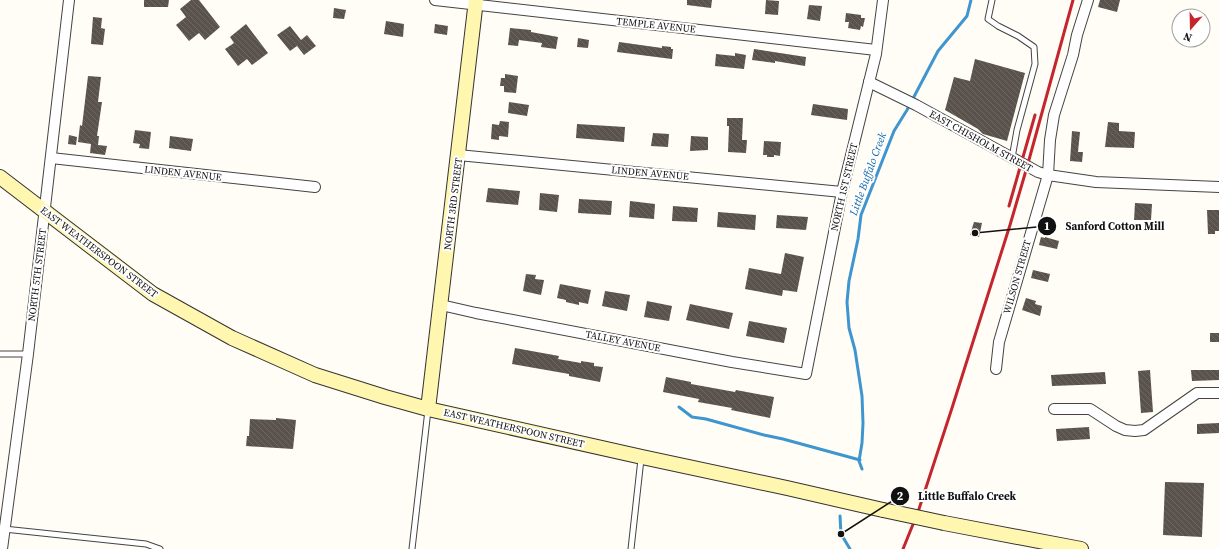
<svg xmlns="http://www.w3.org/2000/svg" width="1219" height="549" font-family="'Source Serif 4',serif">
  <defs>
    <pattern id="building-back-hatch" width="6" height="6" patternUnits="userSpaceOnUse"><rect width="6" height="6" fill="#5a524d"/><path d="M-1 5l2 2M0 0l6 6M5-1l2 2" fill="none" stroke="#6d6662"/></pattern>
  </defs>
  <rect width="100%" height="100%" fill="#fffdf5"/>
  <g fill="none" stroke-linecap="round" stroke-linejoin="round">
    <g stroke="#3f96cf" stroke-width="3">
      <polyline points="679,407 692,417 706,419 764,435 783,439 860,460"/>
      <polyline points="862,469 859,461 862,443 863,423 862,396 855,350 849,328 847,302 849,281 858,239 861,215 894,131 907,110 938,51 967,16 971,0"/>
      <polyline points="840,516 841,534 850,549"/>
    </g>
  </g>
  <g fill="url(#building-back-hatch)">
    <polygon points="144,0 169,0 168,7 144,7"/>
    <polygon points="191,0 199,0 220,27 205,40 199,33 189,41 176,25 186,17 180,9"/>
    <polygon points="687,0 712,0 711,8 687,5"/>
    <polygon points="766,0 779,1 778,15 765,14"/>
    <polygon points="1100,0 1120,0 1117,12 1098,7"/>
    <polygon points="809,5 822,6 820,21 807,19"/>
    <polygon points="334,8 346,10 344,19 333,18"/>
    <polygon points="846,13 861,15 861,18 865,18 863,27 861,26 860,30 848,28 849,22 845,22"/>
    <polygon points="93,17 102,18 101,28 105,29 103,45 91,44"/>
    <polygon points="386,21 404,24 403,37 384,34"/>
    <polygon points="246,24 268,53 252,65 247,59 238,66 225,49 234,43 230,37"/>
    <polygon points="435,24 448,26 447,35 434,33"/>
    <polygon points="290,26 301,40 307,35 316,46 304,55 297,46 290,51 277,35"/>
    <polygon points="510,28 531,30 531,32 558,37 556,49 541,47 542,43 519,40 518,46 508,45"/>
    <polygon points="578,38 589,40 588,48 577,47"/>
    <polygon points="619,42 662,48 662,46 671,47 671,49 673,49 672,59 617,52"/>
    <polygon points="754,49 806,57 805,66 775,61 775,63 752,60"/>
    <polygon points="735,53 746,55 744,69 715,66 716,54 735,56"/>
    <polygon points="975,59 1025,73 1007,141 983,134 978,129 945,110 954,77 970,81"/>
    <polygon points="505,74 518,76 516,93 504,92 504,86 500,86 501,78 505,78"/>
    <polygon points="88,76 101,77 98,102 102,102 97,136 99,136 98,145 107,146 105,155 90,153 91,144 78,142 80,125 82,126"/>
    <polygon points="509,102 529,105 527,116 508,113"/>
    <polygon points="813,104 848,109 847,120 811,115"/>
    <polygon points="727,118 743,118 742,140 747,140 746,153 728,152 729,126 727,126"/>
    <polygon points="500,121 509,122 508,137 499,136 499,140 491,139 492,124 499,125"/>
    <polygon points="1108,122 1119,123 1119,131 1135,132 1134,148 1105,147"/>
    <polygon points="577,124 625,127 624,142 576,138"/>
    <polygon points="135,130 151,132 149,149 139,148 140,144 133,143"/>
    <polygon points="1072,131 1080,132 1078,152 1083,152 1082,162 1070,161"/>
    <polygon points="653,133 669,134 668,147 651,146"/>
    <polygon points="69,135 77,137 76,145 68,144"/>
    <polygon points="170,136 193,139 191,151 169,148"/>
    <polygon points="691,136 708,137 708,150 690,151"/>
    <polygon points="764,141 781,142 780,156 774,155 774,157 767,157 767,155 763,155"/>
    <polygon points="488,188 520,191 518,205 486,202"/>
    <polygon points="540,193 559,195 557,212 539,210"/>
    <polygon points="579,199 612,201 611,215 578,213"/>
    <polygon points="630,201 655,204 654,219 629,217"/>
    <polygon points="1135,203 1152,204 1151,220 1134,220"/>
    <polygon points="673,206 698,208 697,222 672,221"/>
    <polygon points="1207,210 1219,210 1219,231 1215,231 1215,234 1208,234"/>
    <polygon points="718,212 756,215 755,230 717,227"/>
    <polygon points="777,215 808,217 806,230 776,228"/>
    <polygon points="974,222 982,223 979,237 970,235"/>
    <polygon points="1041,237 1045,238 1045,237 1059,241 1057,249 1039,245"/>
    <polygon points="785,253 804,257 797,292 783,290 782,296 745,289 749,268 781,274"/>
    <polygon points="1033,270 1050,274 1048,282 1031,278"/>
    <polygon points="526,274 536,275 535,279 544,280 541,295 523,291"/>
    <polygon points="560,284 591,290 588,304 579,302 579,305 566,302 566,300 557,298"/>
    <polygon points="605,291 630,295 627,311 602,306"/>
    <polygon points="1026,298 1036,301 1035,304 1042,306 1040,316 1022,310"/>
    <polygon points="647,301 672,306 669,321 644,317"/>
    <polygon points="690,304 733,313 729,329 686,320"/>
    <polygon points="749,321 787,328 784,343 746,336"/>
    <rect x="1210" y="333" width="9" height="9"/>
    <polygon points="515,348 559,356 558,359 581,363 581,361 594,363 594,366 603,367 600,382 569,376 569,374 512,364"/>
    <polygon points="1150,370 1153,412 1141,413 1138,371"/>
    <polygon points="1191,370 1219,370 1219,380 1192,381"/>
    <polygon points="1105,372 1106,384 1052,386 1051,375"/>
    <polygon points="666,377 691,382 691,384 735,392 736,390 774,397 770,418 731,410 732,408 698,402 699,399 663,392"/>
    <polygon points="276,418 296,420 293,449 246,446 247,436 249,436 250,419 276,420"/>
    <polygon points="1219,423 1219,433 1197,434 1197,424"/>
    <polygon points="1089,427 1090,439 1057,441 1056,429"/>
    <polygon points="1165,482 1204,483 1202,537 1163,535"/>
  </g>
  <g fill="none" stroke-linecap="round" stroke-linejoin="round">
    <g stroke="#444" stroke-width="7">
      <g id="lane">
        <polyline points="992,0 988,19 998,26 1018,36 1034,47 1035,64 1017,130 1012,158"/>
        <polyline points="0,354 28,354"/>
        <polyline points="4,529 146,544 160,549"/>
        <polyline points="412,549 428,410"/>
        <polyline points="631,549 641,459"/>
      </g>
    </g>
    <g stroke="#444" stroke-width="12">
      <g id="street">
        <polyline points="435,0 876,50"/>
        <polyline points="869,82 916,105 1038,172 1048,175 1096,182 1219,187"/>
        <polyline points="458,155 842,192"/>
        <polyline points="51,158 315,187"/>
        <polyline points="441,305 476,313 732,362 806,374 842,192 876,54 883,0"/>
        <polyline points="996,369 999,342 1048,175 1050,140 1054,115 1073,55 1077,35 1088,0"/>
        <polyline points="1054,409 1090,409 1116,426 1125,430 1135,431 1144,430 1197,393 1219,393"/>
        <polyline points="2,549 28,354 69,0"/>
      </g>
    </g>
    <g stroke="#333" stroke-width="16">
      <g id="secondary">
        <polyline points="0,177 153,294 232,338 315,375 385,397 428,409 642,457 787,488 883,510"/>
        <polyline points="428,409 476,0"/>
        <polyline points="944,523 1081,549"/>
      </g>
    </g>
    <use href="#lane" stroke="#fff" stroke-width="5"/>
    <use href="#street" stroke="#fff" stroke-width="10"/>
    <use href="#secondary" stroke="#fff6b0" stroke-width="14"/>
    <g stroke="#c4262e" stroke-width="3">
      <polyline points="1009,206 1035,115"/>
      <polyline points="903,549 918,512 952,408 1010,225 1027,167 1073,0"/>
    </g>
    <g stroke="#333" stroke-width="16" stroke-linecap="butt">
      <polyline id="secondary-bridge" points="883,510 944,523"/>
    </g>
    <use href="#secondary-bridge" stroke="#fff6b0" stroke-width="14"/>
  </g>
  <g text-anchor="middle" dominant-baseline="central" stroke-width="4" stroke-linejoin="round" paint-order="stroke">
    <g font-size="10" fill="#111" stroke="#fff">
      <text transform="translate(656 25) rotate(6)">TEMPLE AVENUE</text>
      <text transform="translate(981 141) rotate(29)">EAST CHISHOLM STREET</text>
      <text transform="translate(183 173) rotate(6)">LINDEN AVENUE</text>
      <text transform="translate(650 173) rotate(5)">LINDEN AVENUE</text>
      <text transform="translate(844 187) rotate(-77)">NORTH 1ST STREET</text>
      <text transform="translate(453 204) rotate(-83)">NORTH 3RD STREET</text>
      <text transform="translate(99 252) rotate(37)">EAST WEATHERSPOON STREET</text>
      <text transform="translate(37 275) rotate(-83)">NORTH 5TH STREET</text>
      <text transform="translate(1017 277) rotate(-74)">WILSON STREET</text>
      <text transform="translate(623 341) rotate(11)">TALLEY AVENUE</text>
      <text transform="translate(514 428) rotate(13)">EAST WEATHERSPOON STREET</text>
    </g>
    <g font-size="11" font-style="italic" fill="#1768a6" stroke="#fff">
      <text transform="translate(868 174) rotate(-70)">Little Buffalo Creek</text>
    </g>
  </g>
  <path fill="none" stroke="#111" stroke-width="1.5" d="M975 233L1047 226M841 534L900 496"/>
  <g fill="#111" stroke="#fff" stroke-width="1.5">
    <circle cx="975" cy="233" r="4"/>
    <circle cx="841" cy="534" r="4"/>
    <circle cx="1047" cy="226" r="10"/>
    <circle cx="900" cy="496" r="10"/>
  </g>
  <g font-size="12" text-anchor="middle" font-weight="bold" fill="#fff">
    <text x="1047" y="230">1</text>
    <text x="900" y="500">2</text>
  </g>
  <g font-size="11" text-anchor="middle" font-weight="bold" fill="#111" stroke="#fff" stroke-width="4" stroke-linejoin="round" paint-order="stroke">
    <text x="1115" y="230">Sanford Cotton Mill</text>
    <text x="967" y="500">Little Buffalo Creek</text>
  </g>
  <g transform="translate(1191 28) rotate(200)"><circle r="19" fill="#ffffff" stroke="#a0a0a0"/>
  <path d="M0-3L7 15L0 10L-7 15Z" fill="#c4262e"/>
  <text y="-6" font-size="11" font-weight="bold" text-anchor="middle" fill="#111111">N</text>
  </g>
</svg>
